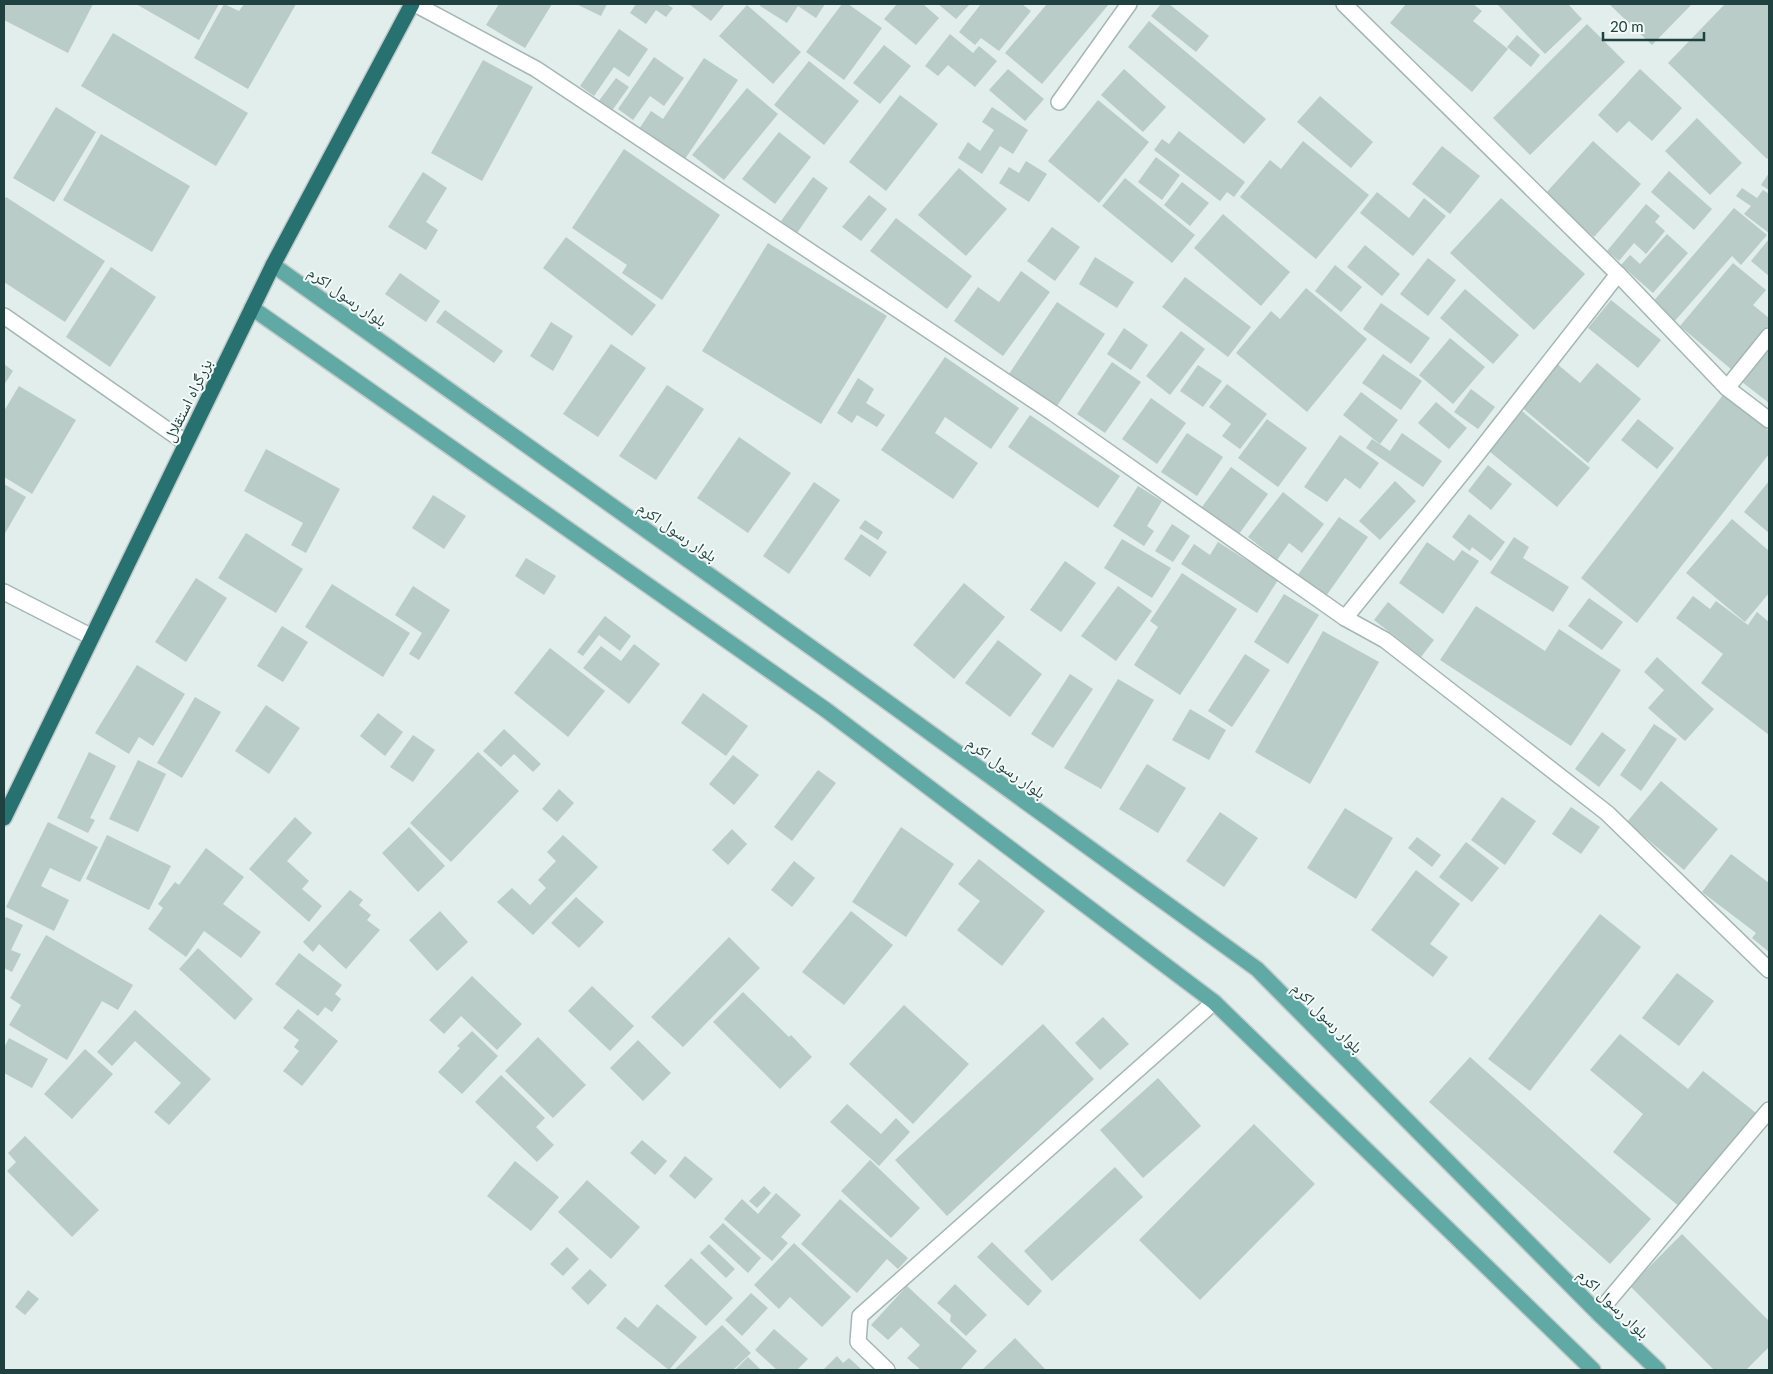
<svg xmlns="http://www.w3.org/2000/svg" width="1773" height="1374" font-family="Lato,'Noto Naskh Arabic',sans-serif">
  <rect width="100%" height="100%" fill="#e2eeeb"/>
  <g fill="#b9ccc8">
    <polygon points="4,4 93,4 68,53 4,20"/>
    <polygon points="136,4 219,4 199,40"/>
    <polygon points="224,4 239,11 244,4 296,4 248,89 194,58"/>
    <polygon points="499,4 552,4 525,48 486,25"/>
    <polygon points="576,4 607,4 601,16"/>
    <polygon points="636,4 666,4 673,8 666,17 656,10 646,24 630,13"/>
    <polygon points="689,4 725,4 711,21"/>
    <polygon points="761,4 825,4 816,18 798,6 787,23 760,6"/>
    <polygon points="842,4 848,4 882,28 844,80 806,52"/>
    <polygon points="897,4 923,4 939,18 916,45 884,19"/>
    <polygon points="938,4 970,4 956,19"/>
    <polygon points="981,4 1022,4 1031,11 999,51 981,38 975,45 959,32"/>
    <polygon points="1047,4 1109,4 1042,84 1005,53"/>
    <polygon points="1161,4 1169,4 1209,36 1196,52 1151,16"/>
    <polygon points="1406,4 1473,4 1482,11 1473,21 1508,49 1472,92 1390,23"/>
    <polygon points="1497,4 1568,4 1582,19 1545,54"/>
    <polygon points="1609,4 1692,4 1652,45"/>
    <polygon points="1725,4 1769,4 1769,157 1767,159 1668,63"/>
    <polygon points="747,5 801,52 773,84 719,36"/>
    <polygon points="1149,21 1266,119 1244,144 1128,47"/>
    <polygon points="1587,24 1625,62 1530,155 1493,118"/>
    <polygon points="619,29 648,49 629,77 614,67 594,96 580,86"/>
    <polygon points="113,33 248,113 216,166 81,86"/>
    <polygon points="950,34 973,53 979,46 997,61 975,87 948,65 938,76 925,66"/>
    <polygon points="1517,35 1540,55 1531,67 1507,47"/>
    <polygon points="884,45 911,66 880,104 853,83"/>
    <polygon points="654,57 684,78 664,106 650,96 633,120 618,109"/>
    <polygon points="704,58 738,80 685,159 639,129 651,111 663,119"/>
    <polygon points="483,60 533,87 482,181 431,153"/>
    <polygon points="809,61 859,101 824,145 774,105"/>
    <polygon points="1008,69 1044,99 1025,121 989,90"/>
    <polygon points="1124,69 1166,107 1143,132 1101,95"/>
    <polygon points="1640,69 1682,108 1652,141 1629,121 1617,133 1598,115"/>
    <polygon points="616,78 629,87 611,112 598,102"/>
    <polygon points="747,88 778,114 724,180 692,155"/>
    <polygon points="900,95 938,124 886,191 849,162"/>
    <polygon points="1320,96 1373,142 1351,168 1297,122"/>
    <polygon points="1098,100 1149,142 1099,203 1048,161"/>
    <polygon points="56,107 96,132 54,202 13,178"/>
    <polygon points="992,107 1028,130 1013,154 1000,146 982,174 958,158 968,142 980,151 994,130 982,122"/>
    <polygon points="1697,118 1742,163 1710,195 1665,151"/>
    <polygon points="1179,131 1245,182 1234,197 1227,192 1220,201 1154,150 1162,139 1169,144"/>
    <polygon points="779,132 811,157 775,204 742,179"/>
    <polygon points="101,134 190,186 152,252 63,200"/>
    <polygon points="1303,141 1369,195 1316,259 1240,197 1270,160 1281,169"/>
    <polygon points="1593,141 1641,184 1594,237 1545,194"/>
    <polygon points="1442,146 1480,176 1450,214 1412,184"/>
    <polygon points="624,149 720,215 662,300 622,273 627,265 572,228"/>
    <polygon points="1156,157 1180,175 1162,200 1138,182"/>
    <polygon points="1026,161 1047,174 1029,202 999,183 1009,167 1019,173"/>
    <polygon points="959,168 1007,209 966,256 918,215"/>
    <polygon points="1669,171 1712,209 1694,230 1651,192"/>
    <polygon points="423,172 447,188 426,222 438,230 426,250 388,227"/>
    <polygon points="1769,173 1769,190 1761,185"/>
    <polygon points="813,177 828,188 797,233 781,221"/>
    <polygon points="1125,178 1195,235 1172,263 1102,206"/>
    <polygon points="1182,182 1209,203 1190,226 1164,205"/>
    <polygon points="1742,188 1757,198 1763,190 1769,194 1769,233 1744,214 1751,206 1736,196"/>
    <polygon points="1377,192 1409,218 1424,198 1446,216 1413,256 1360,213"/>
    <polygon points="869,195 887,209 861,241 842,227"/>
    <polygon points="6,197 105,261 65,322 4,282 4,201"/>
    <polygon points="1501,198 1585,274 1534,330 1450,253"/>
    <polygon points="1646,204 1660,216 1655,222 1665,231 1646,254 1634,243 1619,261 1607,251"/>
    <polygon points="1734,208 1767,235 1741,265 1732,256 1673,323 1651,304"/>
    <polygon points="1223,214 1290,272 1261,306 1194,248"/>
    <polygon points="896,218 972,276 947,309 870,251"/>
    <polygon points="1052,227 1080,247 1055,281 1027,261"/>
    <polygon points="1667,234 1688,253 1653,293 1621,265 1630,255 1640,264"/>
    <polygon points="566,237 656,305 632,336 543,268"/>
    <polygon points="1769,239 1769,276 1751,261"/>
    <polygon points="768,243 887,316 821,424 702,351"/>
    <polygon points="1365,245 1400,274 1382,296 1347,267"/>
    <polygon points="1095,257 1134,282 1117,308 1079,284"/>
    <polygon points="1428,258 1456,280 1428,316 1400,294"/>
    <polygon points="1733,263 1766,290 1753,305 1769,318 1769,325 1732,370 1680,326"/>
    <polygon points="1335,265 1362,287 1341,312 1315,291"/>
    <polygon points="111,267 156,297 110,367 66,337"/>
    <polygon points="1021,271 1050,292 1003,356 954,321 978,287 999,302"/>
    <polygon points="400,273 440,301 426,322 385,294"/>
    <polygon points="1185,277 1251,327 1228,357 1162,307"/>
    <polygon points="1306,288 1367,339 1307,412 1236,353 1271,311 1280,319"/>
    <polygon points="1465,289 1519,335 1493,364 1440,318"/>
    <polygon points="1611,300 1661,340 1638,368 1588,328"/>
    <polygon points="1057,302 1105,334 1057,406 1009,374"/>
    <polygon points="1381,303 1430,338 1411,364 1363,329"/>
    <polygon points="445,310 503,351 494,363 436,322"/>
    <polygon points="551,322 573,336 553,371 530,356"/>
    <polygon points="1124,328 1148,345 1131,370 1107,354"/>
    <polygon points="1181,331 1205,349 1170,395 1146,376"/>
    <polygon points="1450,338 1485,367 1453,404 1419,375"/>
    <polygon points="611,344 646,368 598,437 563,414"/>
    <polygon points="1769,348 1769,403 1742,382"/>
    <polygon points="1383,354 1422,381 1401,410 1362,383"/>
    <polygon points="945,357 1019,408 991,449 945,417 935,433 978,463 953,499 881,450"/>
    <polygon points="1112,362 1141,382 1105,433 1077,414"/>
    <polygon points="1556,363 1580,383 1597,363 1641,399 1588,463 1520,406"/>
    <polygon points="4,364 13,371 4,385"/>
    <polygon points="1198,365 1222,381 1203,407 1180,391"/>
    <polygon points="858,378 874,389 866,403 885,415 877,427 857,415 852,423 837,413"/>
    <polygon points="1227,384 1267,414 1240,449 1222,436 1231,424 1209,407"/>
    <polygon points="667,385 704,409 656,480 619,456"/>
    <polygon points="19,386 76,420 32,494 4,477 4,411"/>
    <polygon points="1471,389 1495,407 1478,429 1454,412"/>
    <polygon points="1361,392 1398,420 1380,444 1343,415"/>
    <polygon points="1723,395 1769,431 1769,454 1637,623 1581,578"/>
    <polygon points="1151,398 1186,423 1157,464 1122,439"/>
    <polygon points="1436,402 1467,428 1449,449 1418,423"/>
    <polygon points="1522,411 1590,468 1557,507 1489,451"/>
    <polygon points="1030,415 1120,476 1098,508 1008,447"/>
    <polygon points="1267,419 1307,448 1278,487 1238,458"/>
    <polygon points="1638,419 1674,448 1657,469 1621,440"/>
    <polygon points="1187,433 1223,457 1197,496 1161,472"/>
    <polygon points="1402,433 1442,461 1423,487 1366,448 1372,439 1390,451"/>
    <polygon points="1340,435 1379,463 1360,489 1345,478 1327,502 1304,487"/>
    <polygon points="739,437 791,473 748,533 697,498"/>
    <polygon points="266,449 340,489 306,553 291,545 303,523 244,491"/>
    <polygon points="1488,465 1512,484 1491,510 1468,491"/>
    <polygon points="1231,467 1268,494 1239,534 1202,507"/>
    <polygon points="1395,481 1416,501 1380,540 1359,521"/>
    <polygon points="1769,481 1769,533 1744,512"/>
    <polygon points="814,482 840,500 789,574 763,556"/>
    <polygon points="4,484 26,497 4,535"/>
    <polygon points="1138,486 1162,501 1147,526 1154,531 1144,546 1113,526"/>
    <polygon points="1283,492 1324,524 1302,553 1289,543 1277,560 1248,537"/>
    <polygon points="433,495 466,516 444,549 412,528"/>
    <polygon points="1469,514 1505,542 1491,561 1472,547 1470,551 1452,537"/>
    <polygon points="1339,517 1368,537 1326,596 1297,576"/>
    <polygon points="1732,519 1769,551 1769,593 1745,622 1686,573"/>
    <polygon points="865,520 883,532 878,540 859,528"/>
    <polygon points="1172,524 1190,536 1173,562 1155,551"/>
    <polygon points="246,533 303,569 276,613 218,578"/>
    <polygon points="861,534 887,552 870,577 844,559"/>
    <polygon points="1514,537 1529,547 1523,558 1569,587 1553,612 1490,573"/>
    <polygon points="1122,539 1171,568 1152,598 1104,568"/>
    <polygon points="1218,542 1278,580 1257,613 1181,564 1194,544 1210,555"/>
    <polygon points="1427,542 1454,561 1462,550 1479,561 1443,614 1399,583"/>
    <polygon points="526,558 556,576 544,595 515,576"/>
    <polygon points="1065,561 1096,583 1061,632 1030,610"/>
    <polygon points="1182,573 1237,609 1180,695 1134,665 1158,627 1150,621"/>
    <polygon points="196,578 227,598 186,662 155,642"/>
    <polygon points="964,583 1005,617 954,679 913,645"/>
    <polygon points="332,584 410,633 383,677 305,627"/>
    <polygon points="413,586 450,610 419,660 409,654 422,633 395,615"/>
    <polygon points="1118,586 1152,611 1116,661 1081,636"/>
    <polygon points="1284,594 1319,615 1288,664 1254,642"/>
    <polygon points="1693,596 1710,609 1716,601 1748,625 1757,612 1769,622 1769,735 1701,683 1723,654 1676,618"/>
    <polygon points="1589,598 1623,622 1602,650 1568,626"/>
    <polygon points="1388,602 1434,640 1421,657 1374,620"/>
    <polygon points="1476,606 1545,651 1559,629 1621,670 1571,746 1440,660"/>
    <polygon points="605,616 631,636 620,651 599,635 583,656 577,652"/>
    <polygon points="282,626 308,642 283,682 257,666"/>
    <polygon points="1323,631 1379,662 1310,784 1255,752"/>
    <polygon points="998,640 1042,674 1010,717 965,683"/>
    <polygon points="634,644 660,664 629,704 583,668 601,646 621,661"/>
    <polygon points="550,648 605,691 568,737 514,693"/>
    <polygon points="1245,654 1270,670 1232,727 1208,711"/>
    <polygon points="1657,657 1714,709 1685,741 1648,708 1664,690 1644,672"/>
    <polygon points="137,665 185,694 153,746 139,737 129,754 95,733"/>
    <polygon points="1070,674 1093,689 1053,748 1031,734"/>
    <polygon points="1118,679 1154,700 1101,789 1064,768"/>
    <polygon points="703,693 748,726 726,756 681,723"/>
    <polygon points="195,697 221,712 182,778 157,763"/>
    <polygon points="266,705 300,728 269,774 235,751"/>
    <polygon points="1190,709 1226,730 1209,760 1172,740"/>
    <polygon points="378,713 403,732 385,756 360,736"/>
    <polygon points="1654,724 1677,739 1641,791 1620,775"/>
    <polygon points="504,729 541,764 533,772 514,754 501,767 483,751"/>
    <polygon points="1602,732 1626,750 1599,787 1575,769"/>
    <polygon points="413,735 435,750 413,782 390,767"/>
    <polygon points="89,752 116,766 90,818 95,820 88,833 57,818"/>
    <polygon points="478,752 519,791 451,862 410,823"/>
    <polygon points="733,755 759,775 734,805 709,784"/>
    <polygon points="138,760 166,774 138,832 109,819"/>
    <polygon points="1147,764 1186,788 1158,833 1119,809"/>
    <polygon points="818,770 836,783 792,841 774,827"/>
    <polygon points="1661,781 1718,829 1684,870 1627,822"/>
    <polygon points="559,789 574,803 557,822 542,809"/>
    <polygon points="1502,797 1536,821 1505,865 1471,840"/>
    <polygon points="1571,807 1600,827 1581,854 1552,834"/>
    <polygon points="1345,808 1393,838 1356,899 1307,868"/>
    <polygon points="1220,812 1258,838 1224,887 1186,861"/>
    <polygon points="295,817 312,833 287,861 309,881 302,889 322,906 309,922 249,869"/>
    <polygon points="48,822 98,847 80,882 50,868 41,886 69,900 54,931 6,907"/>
    <polygon points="409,827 445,866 418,892 382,853"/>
    <polygon points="901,827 954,864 906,937 852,902"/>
    <polygon points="732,829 747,844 728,865 712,850"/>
    <polygon points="107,835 171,866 149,910 86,879"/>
    <polygon points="563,835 598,867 533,935 497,902 512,888 530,905 546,888 538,880 556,861 547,852"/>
    <polygon points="1417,837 1441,855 1432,867 1408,848"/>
    <polygon points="1466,842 1499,868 1472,902 1439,877"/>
    <polygon points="206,848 244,877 223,904 261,932 241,958 204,931 186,957 148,929 163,908 158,904 175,882 179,885"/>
    <polygon points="1731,854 1769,883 1769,952 1752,938 1756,933 1702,892"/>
    <polygon points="979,859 1045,911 1002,966 957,930 980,901 958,884"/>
    <polygon points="794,861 815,878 792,907 771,890"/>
    <polygon points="1416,870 1460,904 1430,944 1448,957 1433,977 1371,930"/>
    <polygon points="350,890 363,900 359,905 371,915 367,920 380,930 346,969 319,944 313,952 303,942"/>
    <polygon points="576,897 604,922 579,948 551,923"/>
    <polygon points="440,911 468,942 437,971 409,940"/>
    <polygon points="851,911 893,945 844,1005 802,972"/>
    <polygon points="1600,914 1641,947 1530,1091 1488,1059"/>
    <polygon points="6,917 23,925 11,950 21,954 12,972 4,968 4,922"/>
    <polygon points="46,935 133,985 118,1010 102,1001 67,1060 9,1025 21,1005 10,998"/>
    <polygon points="729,937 760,968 683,1047 651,1017"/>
    <polygon points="198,948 253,999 235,1020 179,969"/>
    <polygon points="299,953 342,985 335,994 341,999 332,1012 325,1007 318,1016 275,984"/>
    <polygon points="1677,973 1714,1001 1679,1046 1642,1018"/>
    <polygon points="472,976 522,1024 497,1050 461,1016 444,1034 429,1020"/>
    <polygon points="592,986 634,1026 610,1051 568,1011"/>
    <polygon points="743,992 789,1037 791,1035 812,1057 780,1089 713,1022"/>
    <polygon points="904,1005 969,1064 913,1124 849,1064"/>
    <polygon points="298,1009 338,1041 302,1086 283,1071 299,1051 294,1047 299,1040 283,1028"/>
    <polygon points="135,1010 211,1079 169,1125 154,1112 181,1083 135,1041 112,1066 97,1052"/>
    <polygon points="1103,1017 1129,1044 1100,1070 1075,1043"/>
    <polygon points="1043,1024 1094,1079 947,1216 895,1160"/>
    <polygon points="472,1031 498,1056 462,1094 438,1072 460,1048 457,1046"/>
    <polygon points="1620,1034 1688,1089 1703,1071 1756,1113 1680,1207 1613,1152 1643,1114 1590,1070"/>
    <polygon points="538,1037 586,1085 553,1118 505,1071"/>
    <polygon points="9,1038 48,1059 32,1088 4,1073 4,1048"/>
    <polygon points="638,1040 671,1073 643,1101 610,1068"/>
    <polygon points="85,1049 113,1074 72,1119 44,1094"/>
    <polygon points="1470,1057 1651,1219 1610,1264 1429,1102"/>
    <polygon points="501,1075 545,1118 536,1127 554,1145 537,1162 475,1102"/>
    <polygon points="1158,1078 1201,1126 1143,1178 1100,1130"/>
    <polygon points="847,1104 881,1134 896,1118 910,1132 879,1166 830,1122"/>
    <polygon points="1254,1124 1315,1184 1200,1300 1139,1240"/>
    <polygon points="25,1136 99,1210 72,1237 7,1171 16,1162 8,1153"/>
    <polygon points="642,1140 667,1161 655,1175 630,1153"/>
    <polygon points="685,1156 713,1179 695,1199 669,1176"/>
    <polygon points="870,1160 920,1208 891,1238 841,1191"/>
    <polygon points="515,1161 559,1197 531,1231 487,1196"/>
    <polygon points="1115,1167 1143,1197 1052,1281 1024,1251"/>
    <polygon points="587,1180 640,1227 611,1259 558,1212"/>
    <polygon points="764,1186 771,1193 757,1208 749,1201"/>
    <polygon points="776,1193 801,1215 781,1237 788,1243 772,1261 724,1219 742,1199 758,1214"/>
    <polygon points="840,1199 908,1258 898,1269 887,1259 857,1293 801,1244"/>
    <polygon points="723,1223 761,1258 748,1273 709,1237"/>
    <polygon points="1682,1234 1769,1321 1769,1347 1746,1370 1714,1370 1630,1286"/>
    <polygon points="992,1242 1042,1291 1028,1306 977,1257"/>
    <polygon points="794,1243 851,1297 822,1327 790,1297 779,1309 754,1285"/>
    <polygon points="709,1244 735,1269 726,1278 700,1253"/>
    <polygon points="567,1247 579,1259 563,1276 550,1264"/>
    <polygon points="691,1258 733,1298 706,1326 664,1286"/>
    <polygon points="590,1269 607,1285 588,1305 571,1288"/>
    <polygon points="955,1284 987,1315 966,1336 950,1321 951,1315 937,1303"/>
    <polygon points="907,1286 977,1351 960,1370 921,1370 907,1358 920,1345 901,1327 888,1340 871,1325"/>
    <polygon points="28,1290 39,1299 25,1315 15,1307"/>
    <polygon points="751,1293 768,1308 742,1336 725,1320"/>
    <polygon points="657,1304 697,1337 669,1370 616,1328 625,1317 638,1328"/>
    <polygon points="722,1325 751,1353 733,1370 674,1370"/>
    <polygon points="774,1329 808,1359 797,1370 777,1370 755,1350"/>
    <polygon points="1015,1338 1046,1370 982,1370"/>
    <polygon points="837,1356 843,1363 849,1358 862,1370 823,1370"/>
    <polygon points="748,1357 761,1370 735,1370"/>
  </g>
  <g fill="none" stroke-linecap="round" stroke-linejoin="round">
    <g stroke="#a4b7b4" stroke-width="18">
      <g id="minor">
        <polyline points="415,4 536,69 1053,413 1345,618 1385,640 1607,813 1769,970"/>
        <polyline points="1344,4 1618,274 1727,388 1769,420"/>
        <polyline points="1059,102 1129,4"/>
        <polyline points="4,316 186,443"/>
        <polyline points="1727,388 1769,336"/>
        <polyline points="4,592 92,637"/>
        <polyline points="1345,618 1475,457 1618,274"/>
        <polyline points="1598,1313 1769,1110"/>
        <polyline points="887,1370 858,1342 860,1316 1214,1002"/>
      </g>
    </g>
    <g stroke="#c0cac9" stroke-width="18">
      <g id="major">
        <polyline points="273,265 850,675 1257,969 1598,1313 1658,1370"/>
        <polyline points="252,308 826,710 1214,1002 1593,1370"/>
      </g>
    </g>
    <g stroke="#c0cac9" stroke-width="18">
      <polyline id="highway" points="4,818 273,265 412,4"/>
    </g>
    <use href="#minor" stroke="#fff" stroke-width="15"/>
    <use href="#major" stroke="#61a9a5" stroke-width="15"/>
    <use href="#highway" stroke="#277171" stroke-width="15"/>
  </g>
  <g text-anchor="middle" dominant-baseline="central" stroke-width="4" stroke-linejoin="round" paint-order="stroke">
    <g font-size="16" fill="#1f413f" stroke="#f3faf8">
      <text transform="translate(348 296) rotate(35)">بلوار رسول اکرم</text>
      <text transform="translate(187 400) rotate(-64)">بزرگراه استقلال</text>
      <text transform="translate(678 531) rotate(35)">بلوار رسول اکرم</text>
      <text transform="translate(1007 767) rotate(36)">بلوار رسول اکرم</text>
      <text transform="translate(1328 1017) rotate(45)">بلوار رسول اکرم</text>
      <text transform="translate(1614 1303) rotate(44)">بلوار رسول اکرم</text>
    </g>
  </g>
  <rect width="1773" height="1374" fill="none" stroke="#1f413f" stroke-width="10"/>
  <path d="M1603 32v8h101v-8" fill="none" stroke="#1f413f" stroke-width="2.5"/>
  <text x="1610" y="32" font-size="15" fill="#1f413f" stroke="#f3faf8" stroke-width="4" paint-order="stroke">20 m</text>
</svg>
